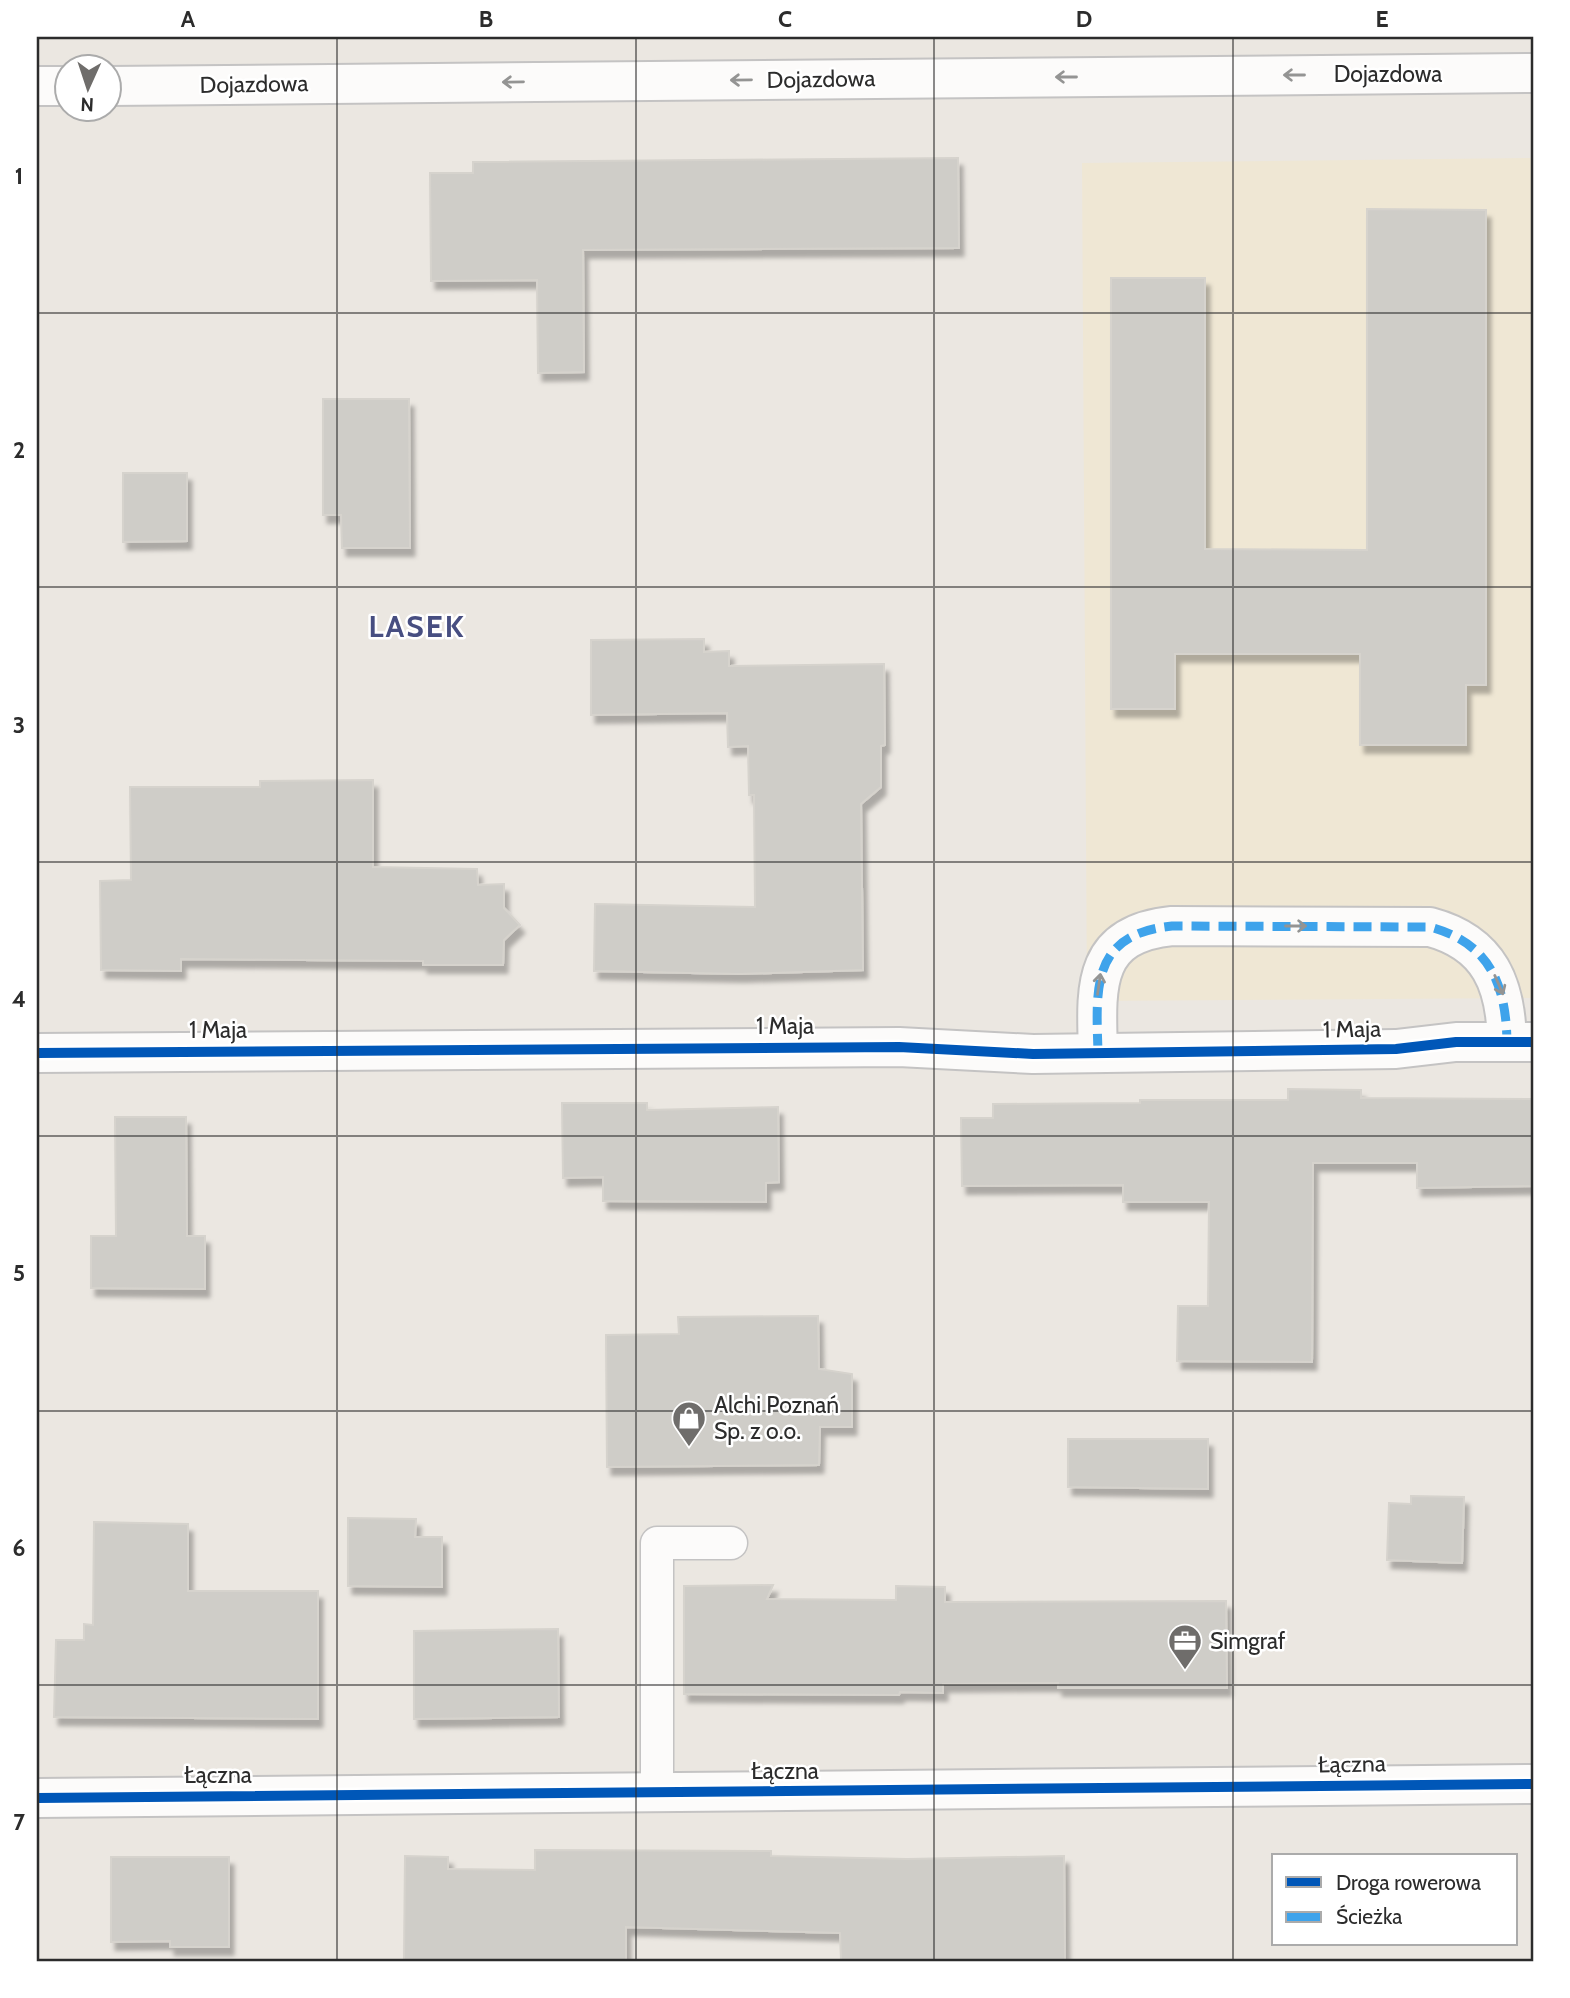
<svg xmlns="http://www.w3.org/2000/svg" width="1570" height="1998" font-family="Cabin,sans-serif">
  <defs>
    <filter id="shadow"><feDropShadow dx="4.5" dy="8" stdDeviation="2" flood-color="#0004"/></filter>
  </defs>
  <rect width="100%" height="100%" fill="#ebe7e1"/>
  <polygon fill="#efe7d4" points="1533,158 1533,998 1087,1001 1082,163"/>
  <g fill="#cfcdc8" stroke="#d6d3cd" stroke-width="2" filter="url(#shadow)">
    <polygon points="958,158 959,248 583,250 584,372 538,373 537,280 431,281 430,173 473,173 473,162"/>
    <polygon points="1367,209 1486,210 1486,685 1466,685 1466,745 1360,745 1360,654 1175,654 1175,709 1111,709 1111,278 1205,278 1205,549 1367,550"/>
    <polygon points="323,399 409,399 410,548 342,548 341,515 323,515"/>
    <polygon points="123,473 187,473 187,541 123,542"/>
    <polygon points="704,639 704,652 729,651 729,666 884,664 885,745 881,746 881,787 861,804 863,970 740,974 594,971 595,904 755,907 754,795 749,795 748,746 728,747 727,713 591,715 591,640"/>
    <polygon points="373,780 373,867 477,869 478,885 504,884 504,908 520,925 504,940 503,965 423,965 423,961 181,959 181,971 101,970 100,881 131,880 130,787 260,787 260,781"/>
    <polygon points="1288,1089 1361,1090 1361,1098 1533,1099 1533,1186 1417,1188 1417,1163 1313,1163 1312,1362 1177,1361 1178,1306 1208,1306 1209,1202 1123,1202 1123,1185 962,1186 961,1118 993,1118 993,1104 1140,1103 1140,1100 1288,1100"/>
    <polygon points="562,1103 647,1103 647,1110 778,1107 779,1182 766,1183 766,1202 603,1201 603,1177 563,1178"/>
    <polygon points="115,1117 186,1117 187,1236 205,1236 205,1289 91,1288 91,1236 116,1236"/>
    <polygon points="818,1316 819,1369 852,1374 852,1427 820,1427 819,1465 607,1467 606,1335 679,1334 678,1317"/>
    <polygon points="1068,1439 1208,1439 1208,1489 1068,1487"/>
    <polygon points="1411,1496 1464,1497 1462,1563 1387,1560 1389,1503 1411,1504"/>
    <polygon points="348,1518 416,1519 415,1537 442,1537 442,1587 348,1586"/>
    <polygon points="94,1522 188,1524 188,1591 318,1591 318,1719 54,1717 56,1640 84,1640 84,1624 93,1625"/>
    <polygon points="773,1585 767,1599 896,1600 896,1586 945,1587 945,1602 1226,1601 1227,1688 1058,1688 1058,1683 943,1684 943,1693 900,1692 899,1695 684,1694 684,1586"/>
    <polygon points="558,1629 559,1717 414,1719 414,1631"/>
    <polygon points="535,1850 771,1851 771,1856 907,1859 1064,1856 1065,1961 841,1960 840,1933 626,1927 626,1961 404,1961 405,1856 448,1857 448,1869 535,1870"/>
    <polygon points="111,1857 229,1857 229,1947 170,1947 170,1941 111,1942"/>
  </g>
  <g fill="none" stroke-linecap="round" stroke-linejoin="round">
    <g stroke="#c4c3c3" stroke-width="35">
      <polyline id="service" points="657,1793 657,1543 731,1543"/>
    </g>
    <g stroke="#c4c3c3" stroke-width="42">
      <g id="minor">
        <polyline points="37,86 66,86"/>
        <polyline points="108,86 1533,73"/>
        <path d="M1098 1052C1096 988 1091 934 1172 926L1430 927C1490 943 1506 985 1507 1042"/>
        <polyline points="37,1053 899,1047 1033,1054 1396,1049 1456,1042 1533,1042"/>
        <polyline points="37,1798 1533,1784"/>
      </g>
    </g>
    <use href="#service" stroke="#fcfbfa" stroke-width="32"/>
    <use href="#minor" stroke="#fcfbfa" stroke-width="38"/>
    <path stroke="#3ea3eb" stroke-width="9" stroke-dasharray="18 9" stroke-linecap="butt" d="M1098 1052C1096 988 1091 934 1172 926L1430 927C1490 943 1506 985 1507 1042"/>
    <g stroke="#fff" stroke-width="15">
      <g id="cycleway">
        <polyline points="37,1053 899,1047 1033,1054 1396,1049 1456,1042 1533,1042"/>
        <polyline points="37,1798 1533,1784"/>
      </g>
    </g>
    <use href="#cycleway" stroke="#0057b8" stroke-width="10"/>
  </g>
  <defs><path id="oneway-shaft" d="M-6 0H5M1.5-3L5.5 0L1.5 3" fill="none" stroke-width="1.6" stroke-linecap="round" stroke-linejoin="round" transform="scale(1.75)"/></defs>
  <g stroke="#949493">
    <use href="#oneway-shaft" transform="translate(1294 75) rotate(180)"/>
    <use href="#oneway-shaft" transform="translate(1066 77) rotate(180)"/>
    <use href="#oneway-shaft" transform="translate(741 80) rotate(179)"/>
    <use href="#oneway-shaft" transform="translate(513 82) rotate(179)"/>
    <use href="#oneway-shaft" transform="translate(1296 926)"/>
    <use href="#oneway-shaft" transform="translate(1099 984) rotate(-82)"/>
    <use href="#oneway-shaft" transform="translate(1499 985) rotate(66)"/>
  </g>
  <path fill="none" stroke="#2c2c2c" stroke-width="2" stroke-opacity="0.55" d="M337 37V1961M636 37V1961M934 37V1961M1233 37V1961M37 313H1533M37 587H1533M37 862H1533M37 1136H1533M37 1411H1533M37 1685H1533"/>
  <defs>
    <g id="shop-pin" transform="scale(1.75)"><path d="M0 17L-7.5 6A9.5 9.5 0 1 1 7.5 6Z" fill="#6f6d6b" stroke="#fff"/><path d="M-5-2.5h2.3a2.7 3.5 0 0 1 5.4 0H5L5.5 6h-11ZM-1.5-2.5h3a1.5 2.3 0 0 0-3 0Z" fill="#fff"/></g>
    <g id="office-pin" transform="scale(1.75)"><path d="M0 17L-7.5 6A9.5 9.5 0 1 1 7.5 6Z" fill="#6f6d6b" stroke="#fff"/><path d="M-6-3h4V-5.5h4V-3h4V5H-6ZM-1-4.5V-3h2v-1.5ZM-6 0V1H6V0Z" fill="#fff"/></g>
  </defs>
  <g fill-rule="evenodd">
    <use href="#shop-pin" x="689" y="1418"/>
    <use href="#office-pin" x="1185" y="1641"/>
  </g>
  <g text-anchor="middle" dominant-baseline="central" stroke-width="5" stroke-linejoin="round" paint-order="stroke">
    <g font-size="23" fill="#2c2c2c" stroke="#fff">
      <text x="1388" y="74">Dojazdowa</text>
      <text transform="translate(821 79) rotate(-1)">Dojazdowa</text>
      <text transform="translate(254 84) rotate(-1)">Dojazdowa</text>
      <text x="785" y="1026">1 Maja</text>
      <text transform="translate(1352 1029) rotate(-1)">1 Maja</text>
      <text x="218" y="1030">1 Maja</text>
      <text transform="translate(1352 1764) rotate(-1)">Łączna</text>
      <text x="785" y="1771">Łączna</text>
      <text x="218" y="1775">Łączna</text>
    </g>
    <g font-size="23" fill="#2c2c2c" stroke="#fff" text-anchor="start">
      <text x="714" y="1405">Alchi Poznań<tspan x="714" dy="26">Sp. z o.o.</tspan></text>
      <text x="1210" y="1641">Simgraf</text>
    </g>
    <g font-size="30" font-weight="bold" letter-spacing="2" fill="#474e81" stroke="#fff">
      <text x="417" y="626">LASEK</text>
    </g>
  </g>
  <rect width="1570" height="1998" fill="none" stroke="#ffffff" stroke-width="77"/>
  <rect x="1272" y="1854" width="245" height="91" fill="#ffffff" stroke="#ababab" stroke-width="2"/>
  <rect x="1286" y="1877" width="35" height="10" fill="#0057b8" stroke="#ababab" stroke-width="2"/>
  <text x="1336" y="1890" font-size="21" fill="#2c2c2c">Droga rowerowa</text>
  <rect x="1286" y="1912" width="35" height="10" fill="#3ea3eb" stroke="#ababab" stroke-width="2"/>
  <text x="1336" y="1924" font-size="21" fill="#2c2c2c">Ścieżka</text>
  <g transform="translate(88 88) rotate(183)"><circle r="33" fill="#ffffff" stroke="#ababab" stroke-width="2"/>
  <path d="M0-5L12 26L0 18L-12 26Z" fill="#6f6d6b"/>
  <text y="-10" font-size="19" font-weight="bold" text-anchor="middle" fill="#2c2c2c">N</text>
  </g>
  <rect x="38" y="38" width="1494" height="1922" fill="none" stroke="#2c2c2c" stroke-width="2.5"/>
  <g font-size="23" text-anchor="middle" font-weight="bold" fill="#2c2c2c">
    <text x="188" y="27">A</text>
    <text x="486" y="27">B</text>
    <text x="785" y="27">C</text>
    <text x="1084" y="27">D</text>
    <text x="1382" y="27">E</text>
    <text x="19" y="184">1</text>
    <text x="19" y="458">2</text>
    <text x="19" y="733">3</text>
    <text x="19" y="1007">4</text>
    <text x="19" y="1281">5</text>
    <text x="19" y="1556">6</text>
    <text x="19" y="1830">7</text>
  </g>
</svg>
